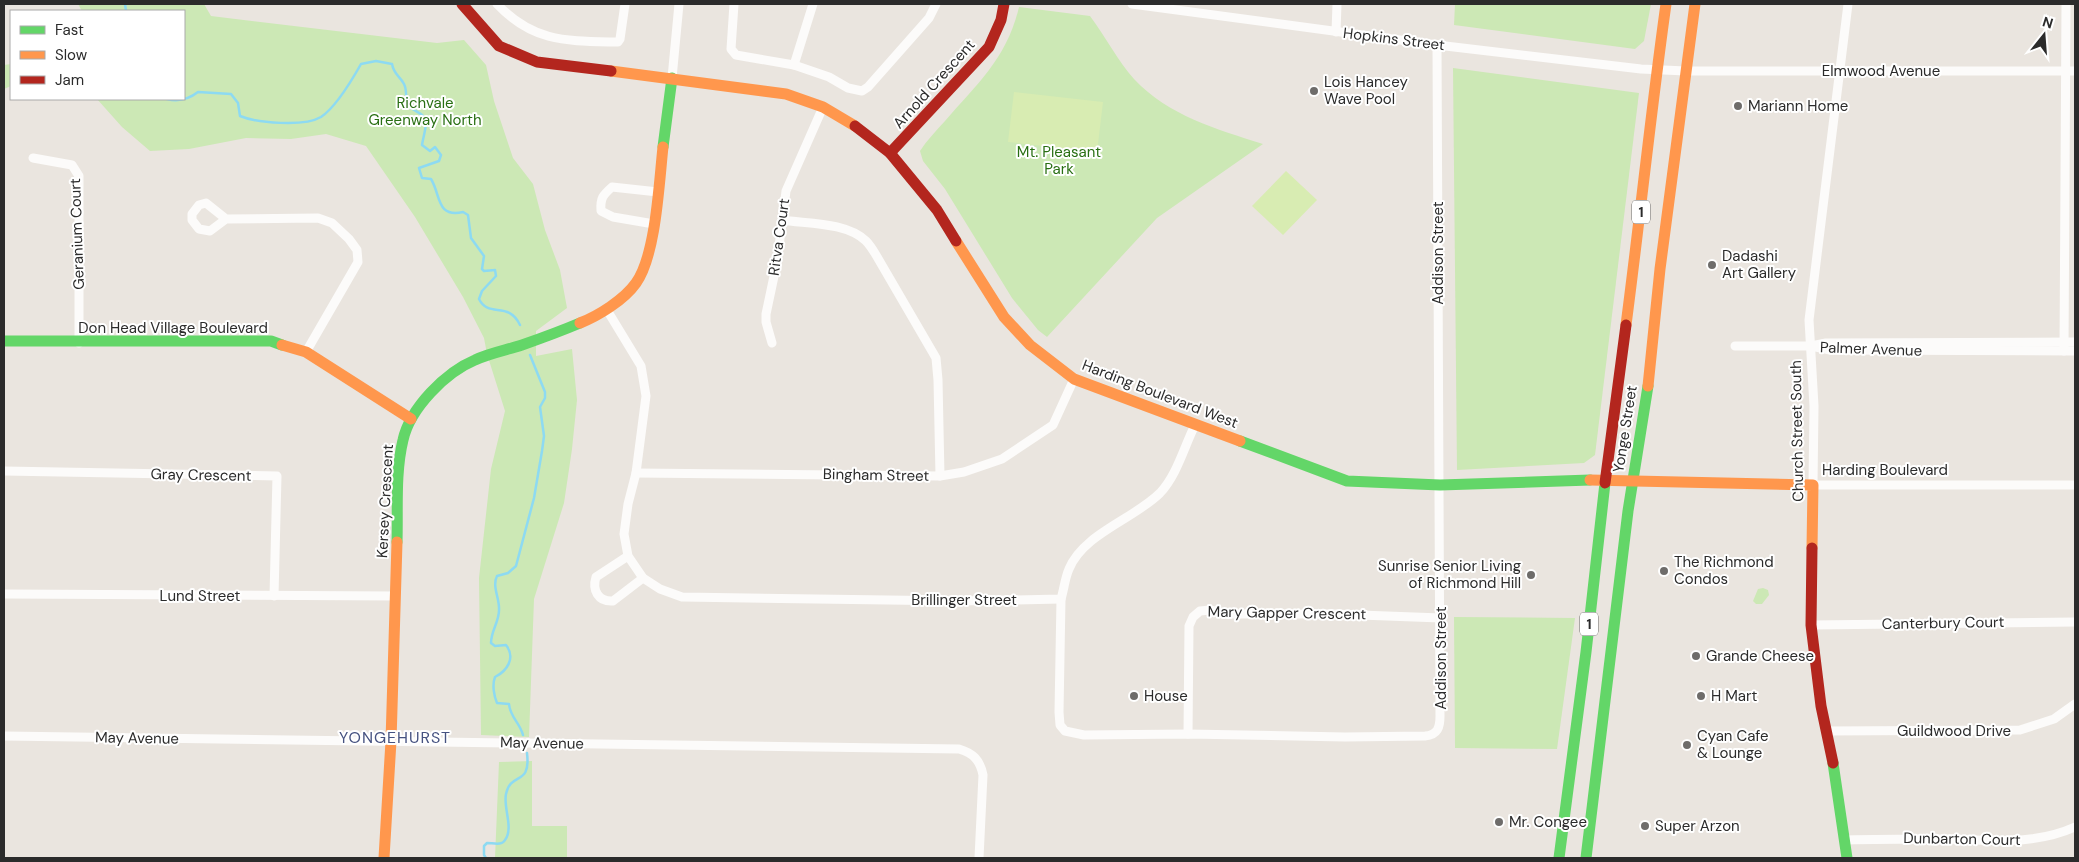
<svg xmlns="http://www.w3.org/2000/svg" width="2079" height="862" font-family="'DM Sans',sans-serif">
  <rect width="100%" height="100%" fill="#eae5df"/>
  <g fill="#cce8b5">
    <polygon points="78,4 204,4 211,16 437,43 464,40 486,65 494,101 513,158 533,184 545,230 560,270 567,308 536,331 536,356 572,349 577,400 572,449 564,503 534,599 529,737 481,735 479,578 491,469 505,411 487,354 484,338 463,297 415,217 366,146 326,134 291,139 246,138 189,149 150,151 122,127 97,99 184,99 184,11 82,11"/>
    <polygon points="1455,4 1651,4 1644,41 1635,49 1454,25"/>
    <path d="M1019 7 1090 16C1105 36 1118 61 1134 79 1169 116 1216 129 1263 144L1157 218 1047 337 1038 330 1012 298 945 189 923 161 920 151C927 140 936 131 945 121 978 83 1007 58 1019 7Z"/>
    <polygon points="11,64 11,86 4,89 4,65"/>
    <polygon points="1453,68 1639,93 1595,455 1584,463 1457,470"/>
    <polygon points="1763,588 1768,590 1769,595 1762,604 1756,604 1753,601 1758,589"/>
    <polygon points="1454,617 1575,618 1557,749 1455,748"/>
    <polygon points="532,761 532,826 567,826 567,858 495,858 499,762"/>
  </g>
  <g fill="#d8ecb2">
    <polygon points="1014,92 1103,102 1097,152 1008,142"/>
    <polygon points="1286,171 1317,200 1283,235 1252,206"/>
  </g>
  <g fill="none" stroke-linecap="round" stroke-linejoin="round">
    <g stroke="#8ddaf2" stroke-width="2.5">
      <polyline points="125,4 126,11"/>
      <path d="M167 99C179 102 189 99 198 92L231 94 238 103 240 116C257 123 304 127 321 117 336 107 352 80 361 64L376 61 392 64C394 75 400 76 404 84 408 92 404 99 409 106 414 112 425 113 426 122 426 129 423 138 422 145L430 151 435 147 441 155 439 161 419 168 422 178 431 179C441 195 436 218 463 212L468 215 471 238 484 256 482 269 484 271 495 270 496 276 482 291 479 299C489 319 508 300 520 325"/>
      <path d="M523 735C520 723 510 717 509 704L497 703C494 696 492 685 495 677 507 671 516 658 506 645L495 646 491 643C491 630 500 621 499 608 499 597 492 586 497 576L508 573 516 566 534 498 542 451 544 436 540 407 545 398V392L530 355"/>
      <path d="M486 858 484 855V846L487 843C493 843 502 846 505 840 514 828 503 808 506 794 511 771 531 787 527 753"/>
    </g>
    <g stroke="#fcfbfa" stroke-width="9">
      <path d="M497 4C532 41 564 41 612 42H618L620 39 625 4"/>
      <polyline points="734,4 731,49 736,55 794,65 829,77 848,88 862,91 868,87 929,18 936,4"/>
      <polyline points="1132,4 1437,45 1641,69 1686,71 2075,71"/>
      <polyline points="1848,4 1809,320 1814,406 1813,485 2075,485"/>
      <polyline points="1336,32 1337,4"/>
      <polyline points="794,65 813,4"/>
      <polyline points="672,78 679,4"/>
      <polyline points="33,158 72,165 79,176 79,343"/>
      <polyline points="226,219 210,231 199,229 192,220 192,214 199,205 206,203 226,219 318,218 332,223 349,239 357,250 358,262 306,352"/>
      <path d="M782 220C808 224 846 222 866 241 870 245 873 250 876 255L936 358 938 380 940 476"/>
      <path d="M654 224 613 217 601 211C600 198 603 195 612 187L658 192"/>
      <path d="M607 310 641 366 646 396 636 473 628 504 624 534 628 556 643 578 660 589 682 597 960 601 1061 599C1064 589 1065 578 1069 569 1083 534 1134 519 1160 493 1177 475 1184 447 1195 425"/>
      <polyline points="772,343 766,322 766,314 777,262 786,191 823,107"/>
      <polyline points="1735,346 1811,346 1826,343 2075,342"/>
      <polyline points="1816,347 1830,350 2075,351"/>
      <polyline points="2064,351 2066,4"/>
      <polyline points="4,471 277,476 274,596"/>
      <polyline points="636,473 940,476 964,472 1002,459 1053,425 1074,379"/>
      <path d="M628 556 596 577C592 590 598 602 613 601L643 578"/>
      <polyline points="4,594 395,596"/>
      <path d="M1061 599 1059 712 1060 725 1065 731 1084 735 1188 734 1345 737 1425 736C1438 735 1440 727 1440 716L1437 45"/>
      <polyline points="1811,625 2075,622"/>
      <polyline points="1826,731 2020,730 2054,719 2075,704"/>
      <polyline points="1188,734 1189,626 1193,617 1200,611 1210,610 1228,614 1333,614 1441,618"/>
      <path d="M4 736 959 749C973 753 980 760 983 775L979 858"/>
      <path d="M1846 840C1878 839 1910 839 1942 839 1987 840 2033 846 2075 827"/>
    </g>
    <g stroke="#63d668" stroke-width="11">
      <polyline points="663,147 672,78"/>
      <polyline points="4,341 271,341 282,345"/>
      <polyline points="1240,441 1347,481 1440,485 1590,480"/>
      <path d="M397 542C398 509 395 473 403 440 410 408 446 372 475 360 490 353 507 350 522 345 542 338 561 331 580 323"/>
      <polyline points="1833,763 1847,858"/>
      <polyline points="1559,858 1586,652 1605,483"/>
      <polyline points="1586,858 1628,511 1648,386"/>
    </g>
    <g stroke="#ff974d" stroke-width="11">
      <polyline points="611,71 786,94 823,107 855,126"/>
      <polyline points="956,241 1004,317 1030,345 1074,379 1240,441"/>
      <path d="M580 323C598 316 624 300 636 283 656 255 659 183 663 147"/>
      <path d="M1626 325C1640 218 1651 111 1666 4"/>
      <polyline points="282,345 306,352 411,419"/>
      <polyline points="1648,386 1660,269 1695,4"/>
      <polyline points="1590,480 1813,485 1812,548"/>
      <polyline points="384,858 391,741 397,542"/>
    </g>
    <g stroke="#b3261e" stroke-width="11">
      <polyline points="462,4 499,46 537,62 611,71"/>
      <polyline points="855,126 890,153 937,210 956,241"/>
      <polyline points="890,153 989,47 1001,20 1004,4"/>
      <polyline points="1605,483 1626,325"/>
      <polyline points="1812,548 1811,625 1821,706 1833,763"/>
    </g>
  </g>
  <g fill="#6e6c6a" stroke="#fff" stroke-width="2">
    <circle cx="1314" cy="91" r="5"/>
    <circle cx="1738" cy="106" r="5"/>
    <circle cx="1712" cy="265" r="5"/>
    <circle cx="1664" cy="571" r="5"/>
    <circle cx="1531" cy="575" r="5"/>
    <circle cx="1696" cy="656" r="5"/>
    <circle cx="1134" cy="696" r="5"/>
    <circle cx="1701" cy="696" r="5"/>
    <circle cx="1687" cy="745" r="5"/>
    <circle cx="1499" cy="822" r="5"/>
    <circle cx="1645" cy="826" r="5"/>
  </g>
  <g text-anchor="middle" dominant-baseline="central" stroke-width="4" stroke-linejoin="round" paint-order="stroke">
    <g fill="#fff" stroke="#6b6b6b" stroke-width="1">
      <rect x="1632" y="200.5" width="18" height="23" rx="4"/>
      <rect x="1580" y="612.5" width="18" height="23" rx="4"/>
    </g>
    <g font-size="14" font-weight="bold" fill="#2b2b2b">
      <text x="1641" y="212">1</text>
      <text x="1589" y="624">1</text>
    </g>
    <g font-size="15" fill="#2b2b2b" stroke="#fff">
      <text transform="translate(1394 39) rotate(7)">Hopkins Street</text>
      <text x="1881" y="71">Elmwood Avenue</text>
      <text transform="translate(934 84) rotate(-48)">Arnold Crescent</text>
      <text transform="translate(77 234) rotate(-92)">Geranium Court</text>
      <text transform="translate(779 237) rotate(-82)">Ritva Court</text>
      <text transform="translate(1438 253) rotate(-90)">Addison Street</text>
      <text x="173" y="328">Don Head Village Boulevard</text>
      <text transform="translate(1871 349) rotate(2)">Palmer Avenue</text>
      <text transform="translate(1160 394) rotate(21)">Harding Boulevard West</text>
      <text transform="translate(1625 429) rotate(-81)">Yonge Street</text>
      <text transform="translate(1797 431) rotate(-91)">Church Street South</text>
      <text x="1885" y="470">Harding Boulevard</text>
      <text transform="translate(201 475) rotate(1)">Gray Crescent</text>
      <text transform="translate(876 475) rotate(1)">Bingham Street</text>
      <text transform="translate(385 501) rotate(-87)">Kersey Crescent</text>
      <text x="200" y="596">Lund Street</text>
      <text x="964" y="600">Brillinger Street</text>
      <text transform="translate(1287 613) rotate(1)">Mary Gapper Crescent</text>
      <text transform="translate(1943 623) rotate(-1)">Canterbury Court</text>
      <text transform="translate(1441 658) rotate(-90)">Addison Street</text>
      <text x="1954" y="731">Guildwood Drive</text>
      <text transform="translate(137 738) rotate(1)">May Avenue</text>
      <text transform="translate(542 743) rotate(1)">May Avenue</text>
      <text transform="translate(1962 839) rotate(1)">Dunbarton Court</text>
    </g>
    <g font-size="15" fill="#2b2b2b" stroke="#fff" text-anchor="start">
      <text x="1324" y="82">Lois Hancey<tspan x="1324" dy="17">Wave Pool</tspan></text>
      <text x="1748" y="106">Mariann Home</text>
      <text x="1722" y="256">Dadashi<tspan x="1722" dy="17">Art Gallery</tspan></text>
      <text x="1674" y="562">The Richmond<tspan x="1674" dy="17">Condos</tspan></text>
      <text x="1521" y="566" text-anchor="end">Sunrise Senior Living<tspan x="1521" dy="17">of Richmond Hill</tspan></text>
      <text x="1706" y="656">Grande Cheese</text>
      <text x="1144" y="696">House</text>
      <text x="1711" y="696">H Mart</text>
      <text x="1697" y="736">Cyan Cafe<tspan x="1697" dy="17">&amp; Lounge</tspan></text>
      <text x="1509" y="822">Mr. Congee</text>
      <text x="1655" y="826">Super Arzon</text>
    </g>
    <g font-size="15" fill="#296f13" stroke="#fff">
      <text x="425" y="103">Richvale<tspan x="425" dy="17">Greenway North</tspan></text>
      <text x="1059" y="152">Mt. Pleasant<tspan x="1059" dy="17">Park</tspan></text>
    </g>
    <g font-size="16" letter-spacing="1" fill="#465280" stroke="#fff">
      <text x="395" y="737">YONGEHURST</text>
    </g>
  </g>
  <rect width="2079" height="862" fill="none" stroke="#2b2b2b" stroke-width="10"/>
  <rect x="10" y="10" width="175" height="90" fill="#ffffff" stroke="#aaaaaa"/>
  <rect x="20" y="26" width="25" height="8" fill="#63d668" stroke="#aaaaaa"/>
  <text x="55" y="35" font-size="15" fill="#2b2b2b">Fast</text>
  <rect x="20" y="51" width="25" height="8" fill="#ff974d" stroke="#aaaaaa"/>
  <text x="55" y="60" font-size="15" fill="#2b2b2b">Slow</text>
  <rect x="20" y="76" width="25" height="8" fill="#b3261e" stroke="#aaaaaa"/>
  <text x="55" y="85" font-size="15" fill="#2b2b2b">Jam</text>
  <g transform="translate(2044 35) rotate(17)" stroke="#ffffff" stroke-width="4" paint-order="stroke">
  <path d="M0-4L9 19L0 12L-9 19Z" fill="#2b2b2b"/>
  <text y="-8" font-size="14" font-weight="bold" text-anchor="middle" fill="#2b2b2b">N</text>
  </g>
</svg>
